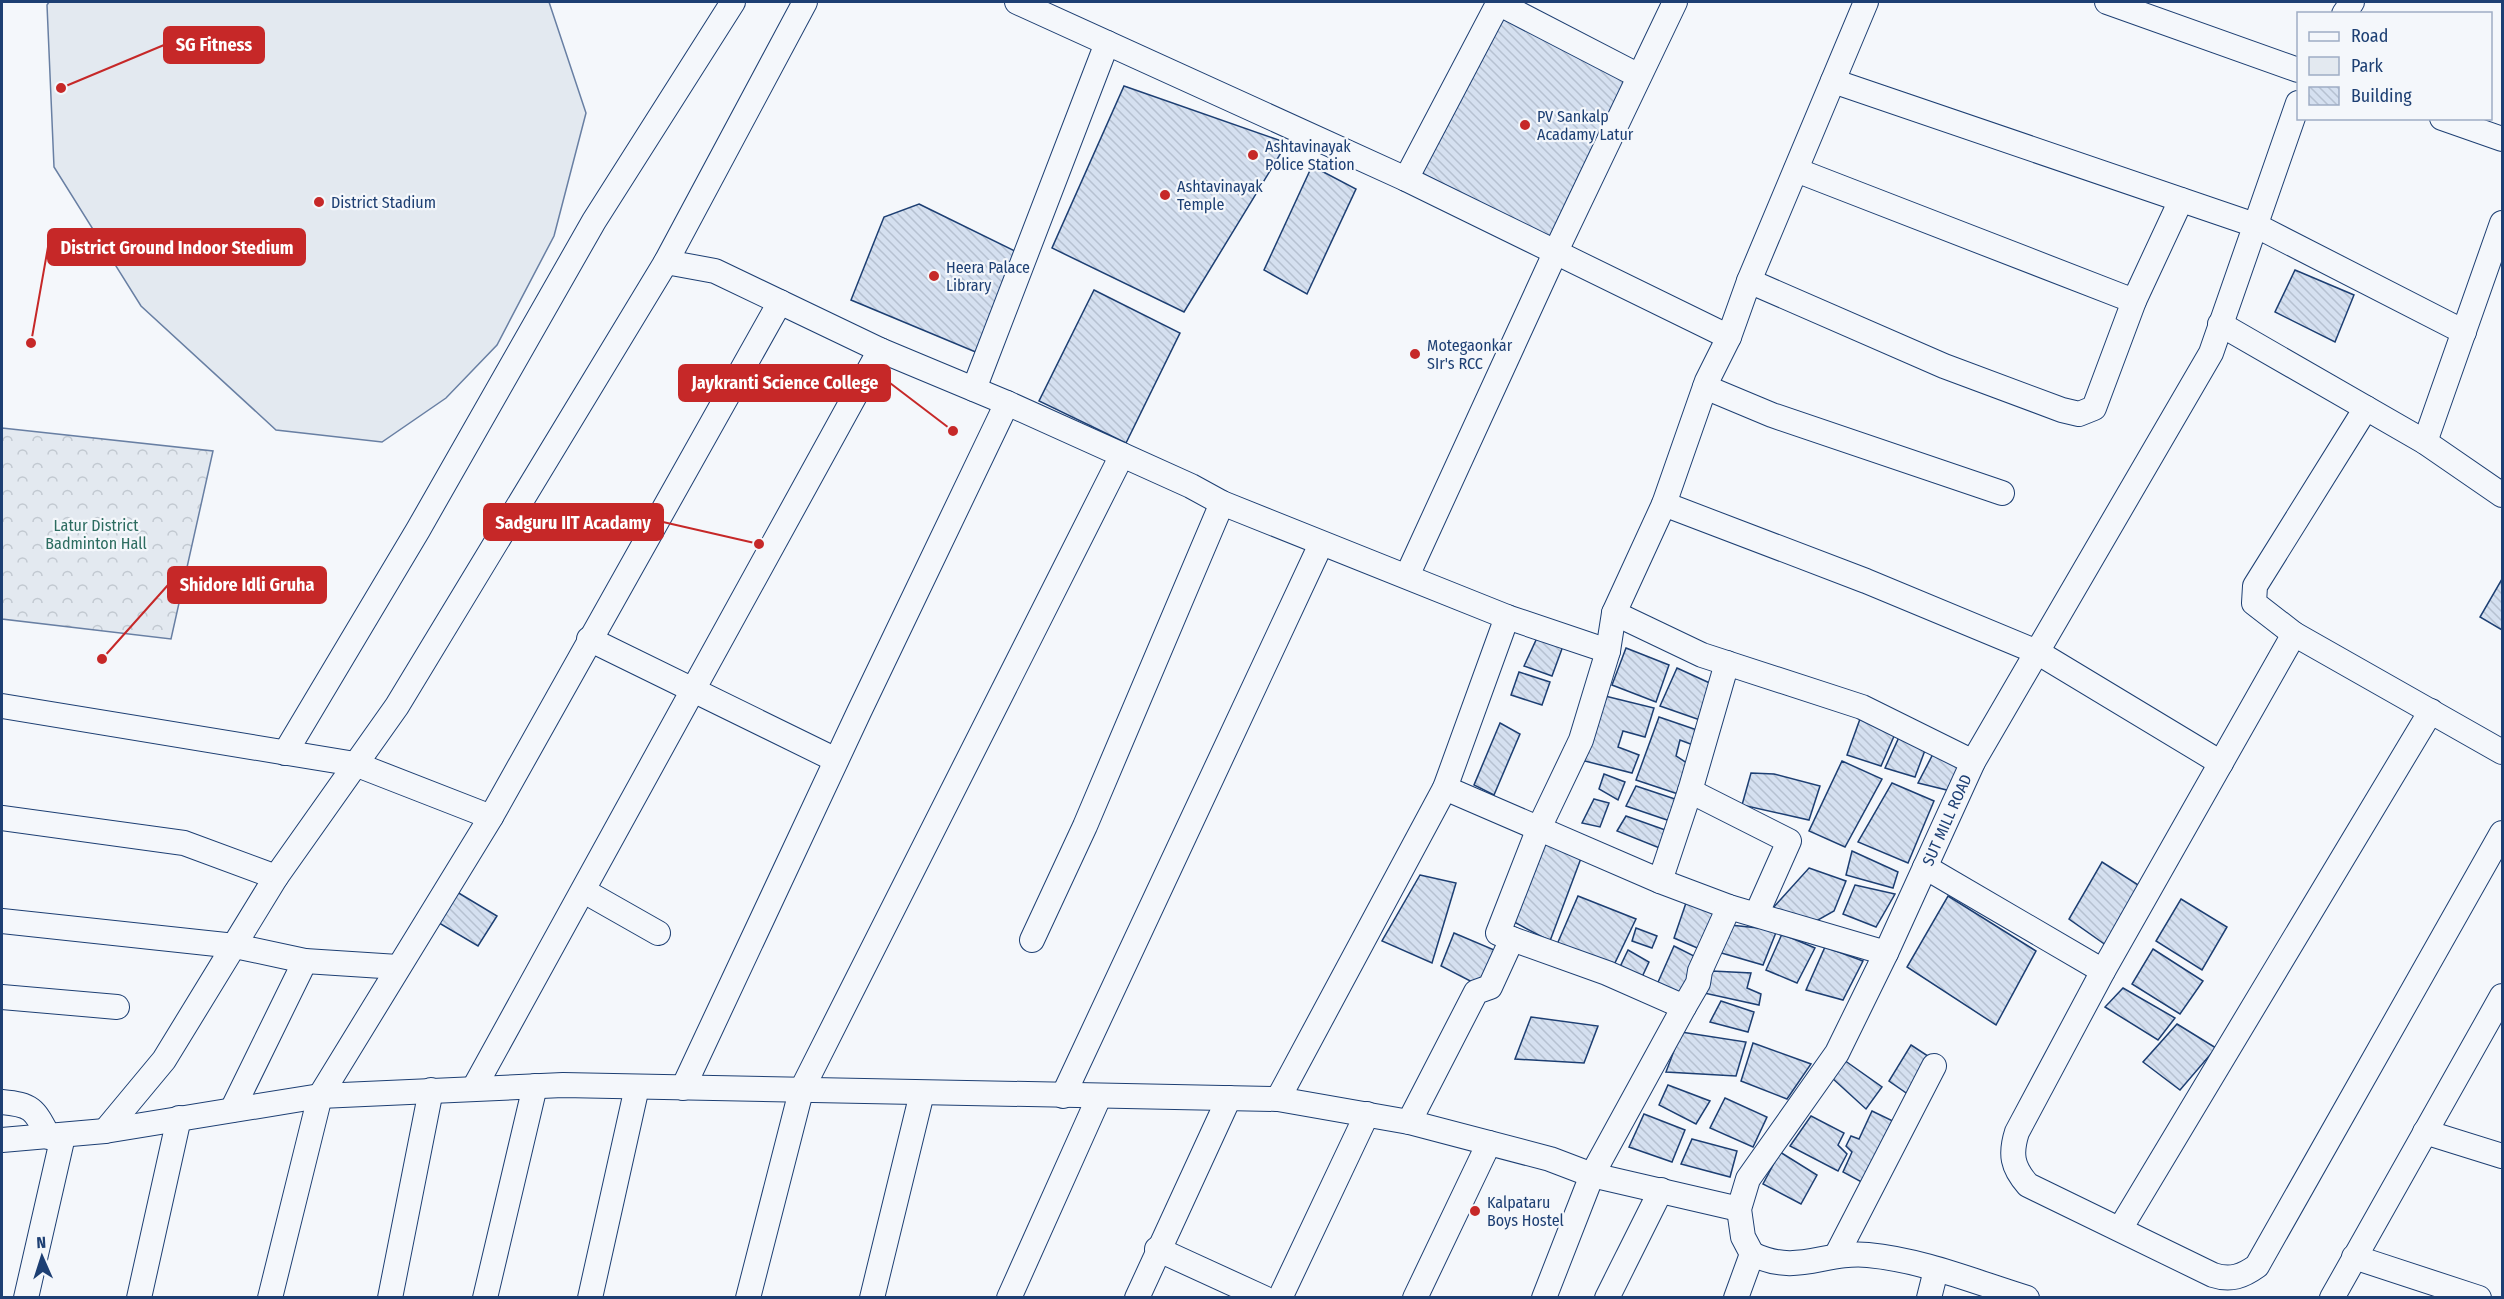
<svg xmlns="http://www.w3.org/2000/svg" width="2504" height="1299" font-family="'Fira Sans Condensed',sans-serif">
  <defs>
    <pattern id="forest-crowns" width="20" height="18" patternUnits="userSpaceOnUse" patternTransform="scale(1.5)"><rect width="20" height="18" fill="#e3e9f0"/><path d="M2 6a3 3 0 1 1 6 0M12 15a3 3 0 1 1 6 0" fill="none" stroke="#c2c9d1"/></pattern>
    <pattern id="building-back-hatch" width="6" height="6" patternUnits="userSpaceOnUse" patternTransform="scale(1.5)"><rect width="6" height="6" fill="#d5e0f0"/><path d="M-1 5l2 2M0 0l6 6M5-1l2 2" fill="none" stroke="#b6c1d1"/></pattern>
  </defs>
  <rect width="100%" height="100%" fill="#f4f7fb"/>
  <polygon fill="#e3e9f0" stroke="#687fa3" stroke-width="1.5" points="49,2 549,2 586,113 554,236 497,345 446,398 382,442 276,430 141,306 54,167 47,5"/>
  <polygon fill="url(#forest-crowns)" stroke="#687fa3" stroke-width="1.5" points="2,428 213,451 171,639 2,619"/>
  <g fill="url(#building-back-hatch)" stroke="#1d3f73" stroke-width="1.5">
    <polygon points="1499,17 1629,78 1552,239 1419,172"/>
    <polygon points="1124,86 1287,143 1184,312 1052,248"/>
    <polygon points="1312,166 1356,189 1307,294 1264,270"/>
    <polygon points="919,204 1017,252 978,353 851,300 884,217"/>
    <polygon points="2295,270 2354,295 2335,342 2275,312"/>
    <polygon points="1094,290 1180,333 1126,443 1039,401"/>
    <polygon points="2502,579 2502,630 2480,617"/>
    <polygon points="1537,638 1563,646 1552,676 1524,666"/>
    <polygon points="1626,648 1669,665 1656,702 1612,685"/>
    <polygon points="1677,668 1714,685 1703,721 1660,706"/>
    <polygon points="1519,672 1550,682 1542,705 1511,695"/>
    <polygon points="1605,696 1654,708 1645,737 1623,731 1618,747 1639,755 1632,773 1581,760"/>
    <polygon points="1659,717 1697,730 1693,745 1680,740 1676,756 1690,765 1681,795 1636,780"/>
    <polygon points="1860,719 1895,734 1881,766 1847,755"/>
    <polygon points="1500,723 1520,734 1494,795 1474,785"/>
    <polygon points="1900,735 1927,745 1915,777 1885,768"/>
    <polygon points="1934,752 1963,763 1951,791 1918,783"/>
    <polygon points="1842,761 1882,779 1845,847 1809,831"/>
    <polygon points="1751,773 1774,774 1820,786 1809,820 1742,805"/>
    <polygon points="1604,774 1625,782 1618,800 1599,789"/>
    <polygon points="1892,783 1934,801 1908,863 1858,842"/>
    <polygon points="1636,786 1678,800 1673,822 1626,806"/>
    <polygon points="1594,799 1609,803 1600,827 1582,823"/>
    <polygon points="1626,816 1668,831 1662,849 1617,831"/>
    <polygon points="1544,839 1583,853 1550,941 1514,922"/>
    <polygon points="1852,851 1898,872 1893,888 1846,875"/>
    <polygon points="2102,862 2143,888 2110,948 2069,919"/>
    <polygon points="1809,868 1846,881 1834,911 1811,924 1773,908"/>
    <polygon points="1420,875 1456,883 1432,963 1382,941"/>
    <polygon points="1855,885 1895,894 1876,927 1843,914"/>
    <polygon points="452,889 497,916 478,946 434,920"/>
    <polygon points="1578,896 1636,919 1612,969 1555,949"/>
    <polygon points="1948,896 2036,951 1996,1025 1907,967"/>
    <polygon points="2181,899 2227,927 2202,970 2156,941"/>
    <polygon points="1687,900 1718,912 1702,950 1674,938"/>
    <polygon points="1730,925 1777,930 1763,965 1718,952"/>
    <polygon points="1636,928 1657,936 1652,948 1632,941"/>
    <polygon points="1454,933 1499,952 1478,985 1441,966"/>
    <polygon points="1782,934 1815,948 1797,983 1766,970"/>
    <polygon points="1674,946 1696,957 1679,999 1655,989"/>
    <polygon points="1825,947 1863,961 1843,1000 1806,990"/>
    <polygon points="2153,949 2203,981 2180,1014 2132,984"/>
    <polygon points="1628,950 1649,962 1641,979 1619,969"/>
    <polygon points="1712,971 1751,973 1747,988 1761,994 1759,1005 1704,993"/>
    <polygon points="2123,988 2175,1018 2158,1040 2105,1007"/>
    <polygon points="1721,1001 1754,1012 1748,1032 1710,1022"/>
    <polygon points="1531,1017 1598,1026 1584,1063 1515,1059"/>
    <polygon points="2177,1024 2216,1048 2180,1090 2143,1062"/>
    <polygon points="1681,1032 1746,1042 1736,1076 1666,1072"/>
    <polygon points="1753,1043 1811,1064 1787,1099 1741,1081"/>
    <polygon points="1911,1045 1934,1060 1912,1097 1889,1081"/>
    <polygon points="1844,1060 1882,1087 1866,1109 1832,1078"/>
    <polygon points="1668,1085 1710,1101 1696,1124 1659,1105"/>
    <polygon points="1725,1098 1767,1117 1753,1147 1710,1128"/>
    <polygon points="1872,1111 1897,1123 1867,1185 1843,1172 1852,1152 1846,1146 1851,1136 1859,1139"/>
    <polygon points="1644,1114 1685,1130 1672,1162 1629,1147"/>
    <polygon points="1811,1116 1844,1133 1838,1145 1847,1154 1838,1171 1790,1146"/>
    <polygon points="1692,1139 1737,1151 1730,1177 1681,1164"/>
    <polygon points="1780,1152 1817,1175 1801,1204 1763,1184"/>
  </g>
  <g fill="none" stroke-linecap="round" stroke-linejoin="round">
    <g stroke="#1d3f73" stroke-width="26">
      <g id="minor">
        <polyline points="1017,2 1406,179 1729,337"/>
        <polyline points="2107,2 2298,70"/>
        <polyline points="1498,3 1639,76"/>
        <polyline points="2344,14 2352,2"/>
        <polyline points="1833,81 2255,225 2464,332"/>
        <polyline points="2442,118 2502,139"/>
        <polyline points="1406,179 1499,2"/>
        <polyline points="666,262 715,271 880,350 1007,403 1191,486 1222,503 1507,617 1608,651"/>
        <polyline points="1749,281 1944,366 2062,410 2079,414 2094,408 2134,301 1796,170"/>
        <polyline points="2134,301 2181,200"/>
        <polyline points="2220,324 2425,442 2502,495"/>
        <polyline points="1705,387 1772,415 2002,493"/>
        <polyline points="974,389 1107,43"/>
        <polyline points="2425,442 2502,223"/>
        <polyline points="1664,504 1866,581 2037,652 2221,763"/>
        <polyline points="1407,576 1556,251 1675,2"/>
        <polyline points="1614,613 1702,655 1862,707 1973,762"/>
        <polyline points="2294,634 2254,603 2255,586 2366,408"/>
        <polyline points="589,639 836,760"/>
        <polyline points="2,706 355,764 491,817 780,302"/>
        <path d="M2502 752 2294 634 2103 971 2017 1132C2010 1154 2012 1167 2028 1185L2213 1275C2231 1281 2243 1276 2257 1266L2502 833"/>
        <polyline points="285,753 418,530 594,221 733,2"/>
        <polyline points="1445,788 1660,881 1729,907 1886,953"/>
        <polyline points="1690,791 1789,841 1757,913"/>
        <polyline points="2,818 184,843 276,877"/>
        <polyline points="1925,867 2103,971"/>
        <polyline points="1660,881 1690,791 1727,663"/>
        <polyline points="584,891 658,933"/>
        <polyline points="2,921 235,946 305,961 398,967"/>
        <polyline points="1512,939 1607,973 1684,1007 1592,1175 1544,1298"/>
        <polyline points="1032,940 1085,826 1222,503"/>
        <polyline points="2,997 117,1007"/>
        <polyline points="1684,1007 1698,983 1700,971 1729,907"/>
        <polyline points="474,1088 880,350"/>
        <polyline points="683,1088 859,712 1007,403"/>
        <polyline points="1063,1096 1321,544"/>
        <polyline points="1278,1099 1445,788 1507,617"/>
        <path d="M2 1102C33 1105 34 1109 49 1137"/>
        <polyline points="232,1110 305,961"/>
        <polyline points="1409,1122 1476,992 1490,987 1512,939 1498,933 1539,828 1581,740 1608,651 1614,613 1664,504 1707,381 1729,337 1749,281 1866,2"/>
        <polyline points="105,1131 164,1060 276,877 397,706 666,262 805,2"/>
        <polyline points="2425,1132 2502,1156"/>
        <polyline points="2,1140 105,1131 320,1096 563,1085 1278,1099 1409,1122 1550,1159 1592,1175 1739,1209"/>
        <polyline points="2120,1229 2431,711"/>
        <polyline points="1157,1249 1264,1298"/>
        <path d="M1752 1254C1798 1276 1823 1251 1868 1255 1922 1260 1975 1282 2027 1298"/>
        <polyline points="1836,1256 1934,1066"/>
        <polyline points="2354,1257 2479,1298"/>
        <polyline points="26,1298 63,1136"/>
        <polyline points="139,1298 179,1118"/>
        <polyline points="270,1298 320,1096 491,817"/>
        <polyline points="390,1298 431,1090"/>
        <polyline points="485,1298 535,1086"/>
        <polyline points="590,1298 637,1087"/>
        <polyline points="748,1298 801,1091 1122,455"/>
        <polyline points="872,1298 922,1093"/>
        <polyline points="1009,1298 1099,1097"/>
        <polyline points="1137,1298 1229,1098"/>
        <polyline points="1280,1298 1367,1114"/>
        <polyline points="1415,1298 1489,1143"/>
        <polyline points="1607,1298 1661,1190"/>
        <polyline points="1736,1298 1752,1254 1743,1237 1739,1209 1748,1179 1837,1053 1886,953 1973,762 2211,353 2298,103"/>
        <polyline points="1929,1298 1936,1270"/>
        <polyline points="2332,1298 2502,996"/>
      </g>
    </g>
    <use href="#minor" stroke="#f4f7fb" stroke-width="24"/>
  </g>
  <g fill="#c62828" stroke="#f4f7fb" stroke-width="2">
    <circle cx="1525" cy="125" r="6"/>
    <circle cx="1253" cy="155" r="6"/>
    <circle cx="1165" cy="195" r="6"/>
    <circle cx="319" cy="202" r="6"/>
    <circle cx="934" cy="276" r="6"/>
    <circle cx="1415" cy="354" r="6"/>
    <circle cx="1475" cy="1211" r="6"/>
  </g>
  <g text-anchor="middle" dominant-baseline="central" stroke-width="4.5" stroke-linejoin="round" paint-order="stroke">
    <g font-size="16" fill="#1d3f73" stroke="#f4f7fb" text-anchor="start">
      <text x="1537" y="116">PV Sankalp<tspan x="1537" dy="18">Acadamy Latur</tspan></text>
      <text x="1265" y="146">Ashtavinayak<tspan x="1265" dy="18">Police Station</tspan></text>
      <text x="1177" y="186">Ashtavinayak<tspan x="1177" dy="18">Temple</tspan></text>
      <text x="331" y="202">District Stadium</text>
      <text x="946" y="267">Heera Palace<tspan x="946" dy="18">Library</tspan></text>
      <text x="1427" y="345">Motegaonkar<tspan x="1427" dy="18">SIr's RCC</tspan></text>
      <text x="1487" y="1202">Kalpataru<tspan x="1487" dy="18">Boys Hostel</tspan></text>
    </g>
    <g font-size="16" fill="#2c6c60" stroke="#f4f7fb">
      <text x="96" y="525">Latur District<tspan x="96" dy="18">Badminton Hall</tspan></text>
    </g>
    <g font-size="16" fill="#1d3f73" stroke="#f4f7fb">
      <text transform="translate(1947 820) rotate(-66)">SUT MILL ROAD</text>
    </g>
  </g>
  <path fill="none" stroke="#c62828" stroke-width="2" d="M61 88L164 45M31 343L48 247M953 431L890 383M759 544L663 522M102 659L168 585"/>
  <g fill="#c62828" stroke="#f4f7fb" stroke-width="2">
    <circle cx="61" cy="88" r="6"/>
    <circle cx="31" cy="343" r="6"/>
    <circle cx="953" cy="431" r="6"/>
    <circle cx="759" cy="544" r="6"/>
    <circle cx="102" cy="659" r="6"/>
  </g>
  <g fill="#c62828" stroke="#c62828" stroke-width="2">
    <rect x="164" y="27" width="100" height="36" rx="6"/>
    <rect x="48" y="229" width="257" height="36" rx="6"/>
    <rect x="679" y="365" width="211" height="36" rx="6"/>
    <rect x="484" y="504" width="179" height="36" rx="6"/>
    <rect x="168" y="567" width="158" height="36" rx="6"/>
  </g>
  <g font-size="18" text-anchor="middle" font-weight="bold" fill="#fff">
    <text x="214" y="51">SG Fitness</text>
    <text x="177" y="254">District Ground Indoor Stedium</text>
    <text x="785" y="389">Jaykranti Science College</text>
    <text x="573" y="529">Sadguru IIT Acadamy</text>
    <text x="247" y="591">Shidore Idli Gruha</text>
  </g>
  <rect width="2504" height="1299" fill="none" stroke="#1d3f73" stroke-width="6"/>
  <rect x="2297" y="12" width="195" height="108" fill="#f4f7fb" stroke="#9eadc5" stroke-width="1.5"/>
  <rect x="2309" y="32" width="30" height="9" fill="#f4f7fb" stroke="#9eadc5" stroke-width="1.5"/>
  <text x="2351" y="42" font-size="18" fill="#1d3f73">Road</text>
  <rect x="2309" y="57" width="30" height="18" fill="#e3e9f0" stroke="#9eadc5" stroke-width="1.5"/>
  <text x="2351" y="72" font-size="18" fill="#1d3f73">Park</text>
  <rect x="2309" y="87" width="30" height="18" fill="url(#building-back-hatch)" stroke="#9eadc5" stroke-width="1.5"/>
  <text x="2351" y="102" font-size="18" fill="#1d3f73">Building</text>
  <g transform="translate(42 1257) rotate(357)" stroke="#f4f7fb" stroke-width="4.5" paint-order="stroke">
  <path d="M0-4.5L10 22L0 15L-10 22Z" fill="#1d3f73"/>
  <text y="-9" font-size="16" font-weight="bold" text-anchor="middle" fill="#1d3f73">N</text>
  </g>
</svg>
